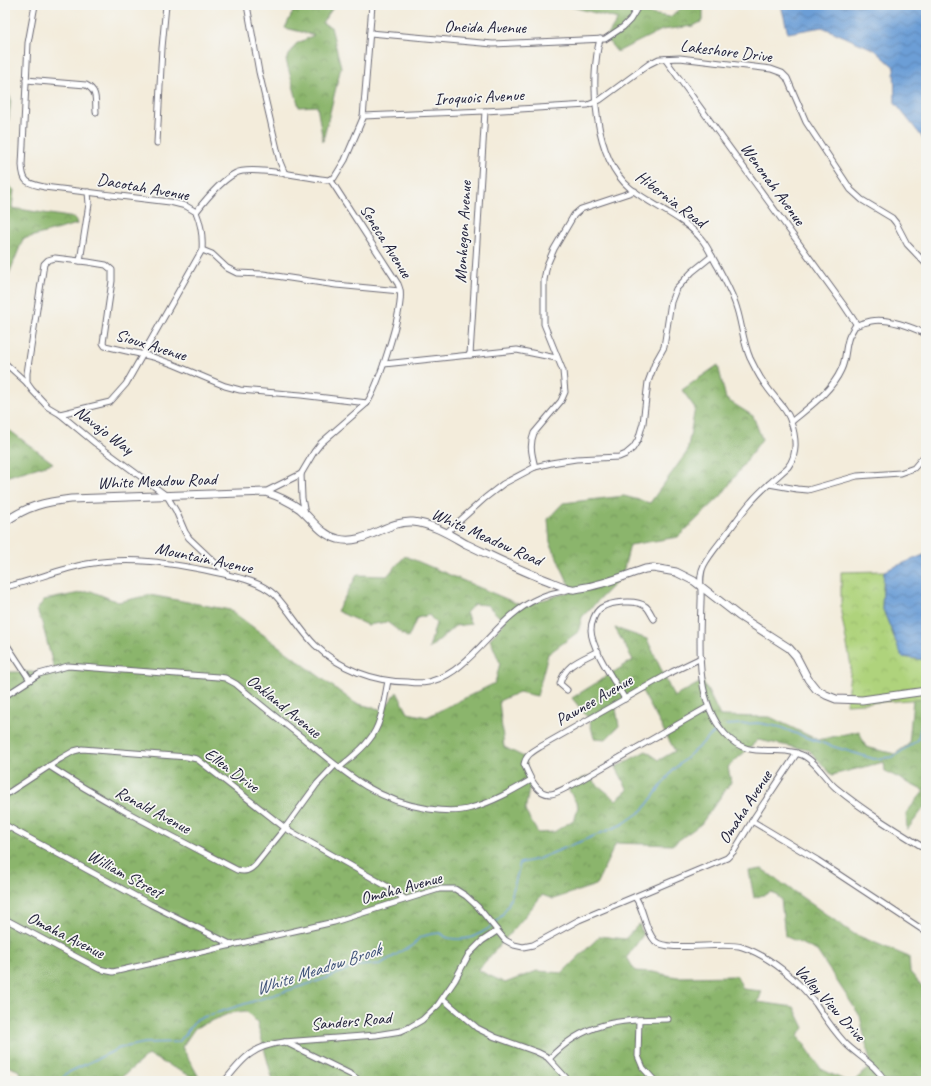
<svg xmlns="http://www.w3.org/2000/svg" width="931" height="1086" font-family="Caveat,sans-serif">
  <defs>
    <pattern id="forest-crowns" width="20" height="18" patternUnits="userSpaceOnUse"><rect width="20" height="18" fill="#8bb56c"/><path d="M2 6a3 3 0 1 1 6 0M12 15a3 3 0 1 1 6 0" fill="none" stroke="#71935a"/></pattern>
    <pattern id="park-crowns" width="20" height="18" patternUnits="userSpaceOnUse"><rect width="20" height="18" fill="#afd37c"/><path d="M2 6a3 3 0 1 1 6 0M12 15a3 3 0 1 1 6 0" fill="none" stroke="#96b56c"/></pattern>
    <pattern id="water-waves" width="16" height="10" patternUnits="userSpaceOnUse"><rect width="16" height="10" fill="#6c9ed6"/><path d="M0 5q4-4 8 0t8 0" fill="none" stroke="#5880af"/></pattern>
  </defs>
  <rect width="100%" height="100%" fill="#f6f6f2"/>
  <filter id="ink" filterUnits="userSpaceOnUse"><feTurbulence type="fractalNoise" baseFrequency=".025" numOctaves="2"/><feDisplacementMap in="SourceGraphic" scale="8" xChannelSelector="R" yChannelSelector="G"/><feConvolveMatrix kernelMatrix="1 2 1 2 8 2 1 2 1" color-interpolation-filters="sRGB"/></filter>
  <filter id="wash" filterUnits="userSpaceOnUse"><feTurbulence type="fractalNoise" baseFrequency=".012" numOctaves="4" result="noise"/><feDisplacementMap in="SourceGraphic" scale="16" xChannelSelector="R" yChannelSelector="G"/><feGaussianBlur stdDeviation="0.9" result="paint"/><feColorMatrix in="noise" values="0 0 0 0 0 0 0 0 0 0 0 0 0 0 0 0 0 1.4 0 .05"/><feComposite in="paint" operator="in"/></filter>
  <g filter="url(#wash)">
    <rect width="100%" height="100%" fill="#f3ecdb"/>
    <g fill="url(#forest-crowns)" stroke="#566c54">
      <polygon points="296,5 335,5 322,23 331,27 341,67 323,141 317,106 299,107 286,60 296,44 314,35 285,28"/>
      <polygon points="565,5 633,5 630,11 670,17 685,5 703,5 703,21 693,26 662,30 617,52 606,38 618,19"/>
      <polygon points="5,88 11,99 5,150"/>
      <polygon points="5,182 14,190 12,208 75,218 77,224 23,239 5,284"/>
      <polygon points="718,365 726,399 753,416 762,439 721,496 678,537 630,545 622,576 582,617 578,632 548,654 537,696 519,692 499,701 504,747 524,757 531,779 525,811 538,833 554,832 575,819 578,806 567,787 587,776 616,800 628,790 616,767 646,751 659,760 675,751 642,691 615,703 619,726 606,739 594,738 589,719 572,698 633,660 615,628 647,639 674,697 703,681 720,716 770,717 818,740 859,731 866,747 895,754 909,744 913,699 926,699 926,805 907,830 906,813 924,791 885,771 884,762 832,775 809,750 758,740 728,767 731,782 701,824 672,845 616,843 596,885 553,899 542,895 520,922 478,970 505,983 537,971 562,973 600,936 625,939 639,924 643,935 627,957 635,971 653,972 677,977 737,976 743,989 762,991 758,1002 794,1007 804,1028 798,1035 821,1069 846,1081 273,1081 257,1022 246,1011 230,1013 195,1028 182,1047 201,1081 148,1055 117,1081 23,1081 20,1071 5,1065 5,672 55,672 42,623 37,610 44,600 91,591 118,602 150,595 230,610 355,703 383,710 397,692 408,713 427,717 495,683 500,663 490,639 505,622 487,605 474,604 466,613 471,624 455,626 429,649 436,623 429,615 417,618 408,638 387,622 367,625 337,611 357,575 387,576 405,556 523,606 572,591 550,542 548,519 563,503 624,496 650,503 687,452 695,408 682,390"/>
      <polygon points="5,427 53,463 5,477"/>
      <polygon points="762,869 854,934 909,957 910,972 926,991 926,1081 854,1081 871,1066 860,1016 817,951 785,936 781,899 772,892 754,898 749,871"/>
    </g>
    <polygon fill="url(#park-crowns)" stroke="#687a5c" points="884,571 882,607 902,657 926,660 925,682 926,683 926,699 846,704 851,666 841,613 841,572"/>
    <g fill="url(#water-waves)" stroke="#476088">
      <polygon points="781,5 926,5 926,142 895,103 894,67 875,50 822,27 788,33"/>
      <polygon points="926,554 926,660 902,657 882,607 884,571"/>
    </g>
    <g fill="none" stroke-linecap="round" stroke-linejoin="round">
      <g stroke="#6c9ed6" stroke-width="1.5">
        <polyline points="726,725 758,723 780,727 797,734 825,744 874,759 893,757 918,740 926,704"/>
        <path d="M62 1081 65 1074 120 1048 145 1043 179 1042 197 1019 321 980 357 966 380 964 396 955 403 950 411 947 420 937 431 934 441 933C446 939 452 939 460 939 469 939 473 937 481 933 511 917 512 893 520 863L538 859 623 824 643 810 674 769 717 730"/>
      </g>
    </g>
  </g>
  <g filter="url(#ink)">
    <g fill="none" stroke-linecap="round" stroke-linejoin="round">
      <g stroke="#6b6973" stroke-width="7">
        <g id="street">
          <path d="M35 5 28 43 22 165C23 183 27 183 44 187L170 202 186 206 196 212"/>
          <polyline points="247,5 259,72 280,162 285,174"/>
          <polyline points="370,33 493,44 605,39 623,27 630,20 639,5"/>
          <path d="M600 39C589 80 594 158 630 188 653 207 685 217 703 241 709 249 713 259 718 267 725 281 733 294 737 309 742 325 743 342 750 358 755 368 760 379 767 387 775 399 787 408 791 422"/>
          <polyline points="665,59 843,304 857,325"/>
          <path d="M26 80 86 85C98 91 95 100 96 112"/>
          <polyline points="363,116 485,111 588,105 600,100 649,64 659,59 680,58 771,69 782,73 787,78 806,122 851,190 862,200 892,218 896,223 907,244 926,264"/>
          <polyline points="157,143 162,48 166,5"/>
          <path d="M196 212C206 199 222 180 236 173 250 165 309 178 328 180L334 178 345 160 363 118 372 5"/>
          <polyline points="202,250 212,254 227,268 237,273 263,274 336,285 400,291"/>
          <polyline points="80,261 89,204 88,192"/>
          <path d="M926 334C911 327 887 318 871 321 866 322 860 324 855 326 853 330 849 335 848 340 845 350 846 360 841 370 831 392 809 407 791 422 796 437 798 454 788 467 776 478 762 489 751 502 742 512 735 523 727 533 719 544 710 554 704 565 698 576 702 589 701 601 700 645 694 699 725 734 750 762 775 743 802 755 815 760 825 779 836 788 864 811 895 830 926 849"/>
          <polyline points="470,355 485,111"/>
          <polyline points="5,363 27,383 32,390 48,407 60,414 95,443 167,496 176,511 185,532 189,538 228,575"/>
          <polyline points="384,364 517,350 556,358"/>
          <polyline points="27,383 27,373 44,264 48,260 55,258 88,262 106,265 112,270 112,281 103,343 105,346 153,357 175,365 225,386 240,390 301,395 367,403"/>
          <path d="M60 414 110 402 126 384 202 250C203 236 201 224 196 212"/>
          <path d="M535 467C532 455 529 445 534 433L561 401 565 392 563 371 544 324V280L547 265 554 249 574 215 581 209 635 191"/>
          <polyline points="769,484 797,489 808,490 857,476 900,473 914,468 926,454"/>
          <polyline points="265,492 301,474"/>
          <path d="M305 514 302 498 301 474 314 452 321 443 367 403C378 386 404 309 400 290 400 289 398 284 398 284L330 179"/>
          <polyline points="446,533 485,498 503,484 535,467 551,463 576,459 619,457 626,454 633,448 638,440 643,423 648,382 655,363 664,347 671,302 676,289 692,272 712,256"/>
          <path d="M5 587C33 581 59 569 87 564 132 556 170 563 214 572 236 577 258 580 275 595 290 611 300 630 315 645 340 669 374 682 408 682 416 683 425 684 432 681 443 678 453 672 461 665 488 643 506 612 539 598 548 593 561 592 571 589"/>
          <polyline points="5,642 30,680"/>
          <path d="M701 658 672 672 540 747C532 752 526 755 524 764 529 775 536 795 551 794 558 793 565 788 572 785L708 707"/>
          <path d="M567 690 560 684C565 664 581 660 598 651"/>
          <path d="M5 696 39 674 68 666 218 677 225 678 236 684C258 703 281 721 304 739 344 772 375 801 429 809 442 811 458 812 471 808 493 802 512 791 531 780"/>
          <path d="M625 699C615 682 591 648 591 630 591 623 595 612 601 608 610 602 636 599 645 606 649 608 651 615 654 619"/>
          <path d="M49 766C109 805 174 837 237 870 245 872 249 871 255 865L285 828 317 784 335 765"/>
          <path d="M339 768C349 759 361 751 369 740 382 725 384 700 388 681"/>
          <polyline points="5,795 60,759 74,751 82,749 187,757 197,759 285,828 388,887 405,899"/>
          <polyline points="752,821 817,860 926,932"/>
          <polyline points="5,825 150,904 232,945"/>
          <path d="M635 897C645 910 644 929 655 941 667 953 724 941 742 947 770 956 799 981 816 1004 825 1018 834 1031 845 1043 858 1056 876 1065 885 1081"/>
          <polyline points="5,919 99,969 113,972 334,922 439,889 455,889 466,896 478,907 505,940 514,945 523,947 533,945 579,920 727,858 734,851 754,818 797,753"/>
          <polyline points="443,999 477,1028 495,1037 537,1052 547,1057 569,1081"/>
          <polyline points="639,1020 638,1056 643,1068 655,1081"/>
          <polyline points="285,1042 352,1075 360,1081"/>
          <path d="M549 1059C583 1022 620 1019 668 1019"/>
          <path d="M225 1081C243 1058 253 1046 284 1042L376 1035 401 1031 410 1027 422 1020 438 1005 455 980 469 954 482 941 497 931"/>
        </g>
      </g>
      <g stroke="#6b6973" stroke-width="9">
        <path id="secondary" d="M5 522C27 506 45 502 71 499L265 492C278 496 289 501 300 509 312 519 321 535 338 539 365 546 387 520 413 522 433 524 450 535 466 544 494 557 521 571 549 581 556 584 565 588 572 589 575 590 578 588 581 588 603 585 624 576 645 569L653 568 676 572 694 581 739 616 789 648 796 656 808 679 816 689 826 695 836 699 862 700 926 691"/>
      </g>
      <use href="#street" stroke="#fff" stroke-width="5"/>
      <use href="#secondary" stroke="#fff" stroke-width="7"/>
    </g>
  </g>
  <g text-anchor="middle" dominant-baseline="central" stroke-width="3.5" stroke-linejoin="round" paint-order="stroke">
    <g font-size="17" fill="#22223b" stroke="#f6f6f2">
      <text transform="translate(485 27) rotate(1)">Oneida Avenue</text>
      <text transform="translate(726 51) rotate(7)">Lakeshore Drive</text>
      <text transform="translate(479 97) rotate(-3)">Iroquois Avenue</text>
      <text transform="translate(773 184) rotate(54)">Wenonah Avenue</text>
      <text transform="translate(143 187) rotate(10)">Dacotah Avenue</text>
      <text transform="translate(671 199) rotate(37)">Hibernia Road</text>
      <text transform="translate(463 232) rotate(-87)">Monhegon Avenue</text>
      <text transform="translate(386 241) rotate(58)">Seneca Avenue</text>
      <text transform="translate(151 345) rotate(17)">Sioux Avenue</text>
      <text transform="translate(104 430) rotate(37)">Navajo Way</text>
      <text transform="translate(157 481) rotate(-2)">White Meadow Road</text>
      <text transform="translate(487 537) rotate(24)">White Meadow Road</text>
      <text transform="translate(204 558) rotate(12)">Mountain Avenue</text>
      <text transform="translate(594 700) rotate(-30)">Pawnee Avenue</text>
      <text transform="translate(284 706) rotate(39)">Oakland Avenue</text>
      <text transform="translate(232 770) rotate(36)">Ellen Drive</text>
      <text transform="translate(745 807) rotate(-57)">Omaha Avenue</text>
      <text transform="translate(153 810) rotate(28)">Ronald Avenue</text>
      <text transform="translate(125 874) rotate(29)">William Street</text>
      <text transform="translate(401 888) rotate(-15)">Omaha Avenue</text>
      <text transform="translate(66 935) rotate(27)">Omaha Avenue</text>
      <text transform="translate(830 1003) rotate(48)">Valley View Drive</text>
      <text transform="translate(351 1021) rotate(-5)">Sanders Road</text>
    </g>
    <g font-size="18" font-style="italic" fill="#405479" stroke="#f6f6f2">
      <text transform="translate(318 969) rotate(-18)">White Meadow Brook</text>
    </g>
  </g>
  <rect width="931" height="1086" fill="none" stroke="#f6f6f2" stroke-width="20"/>
</svg>
